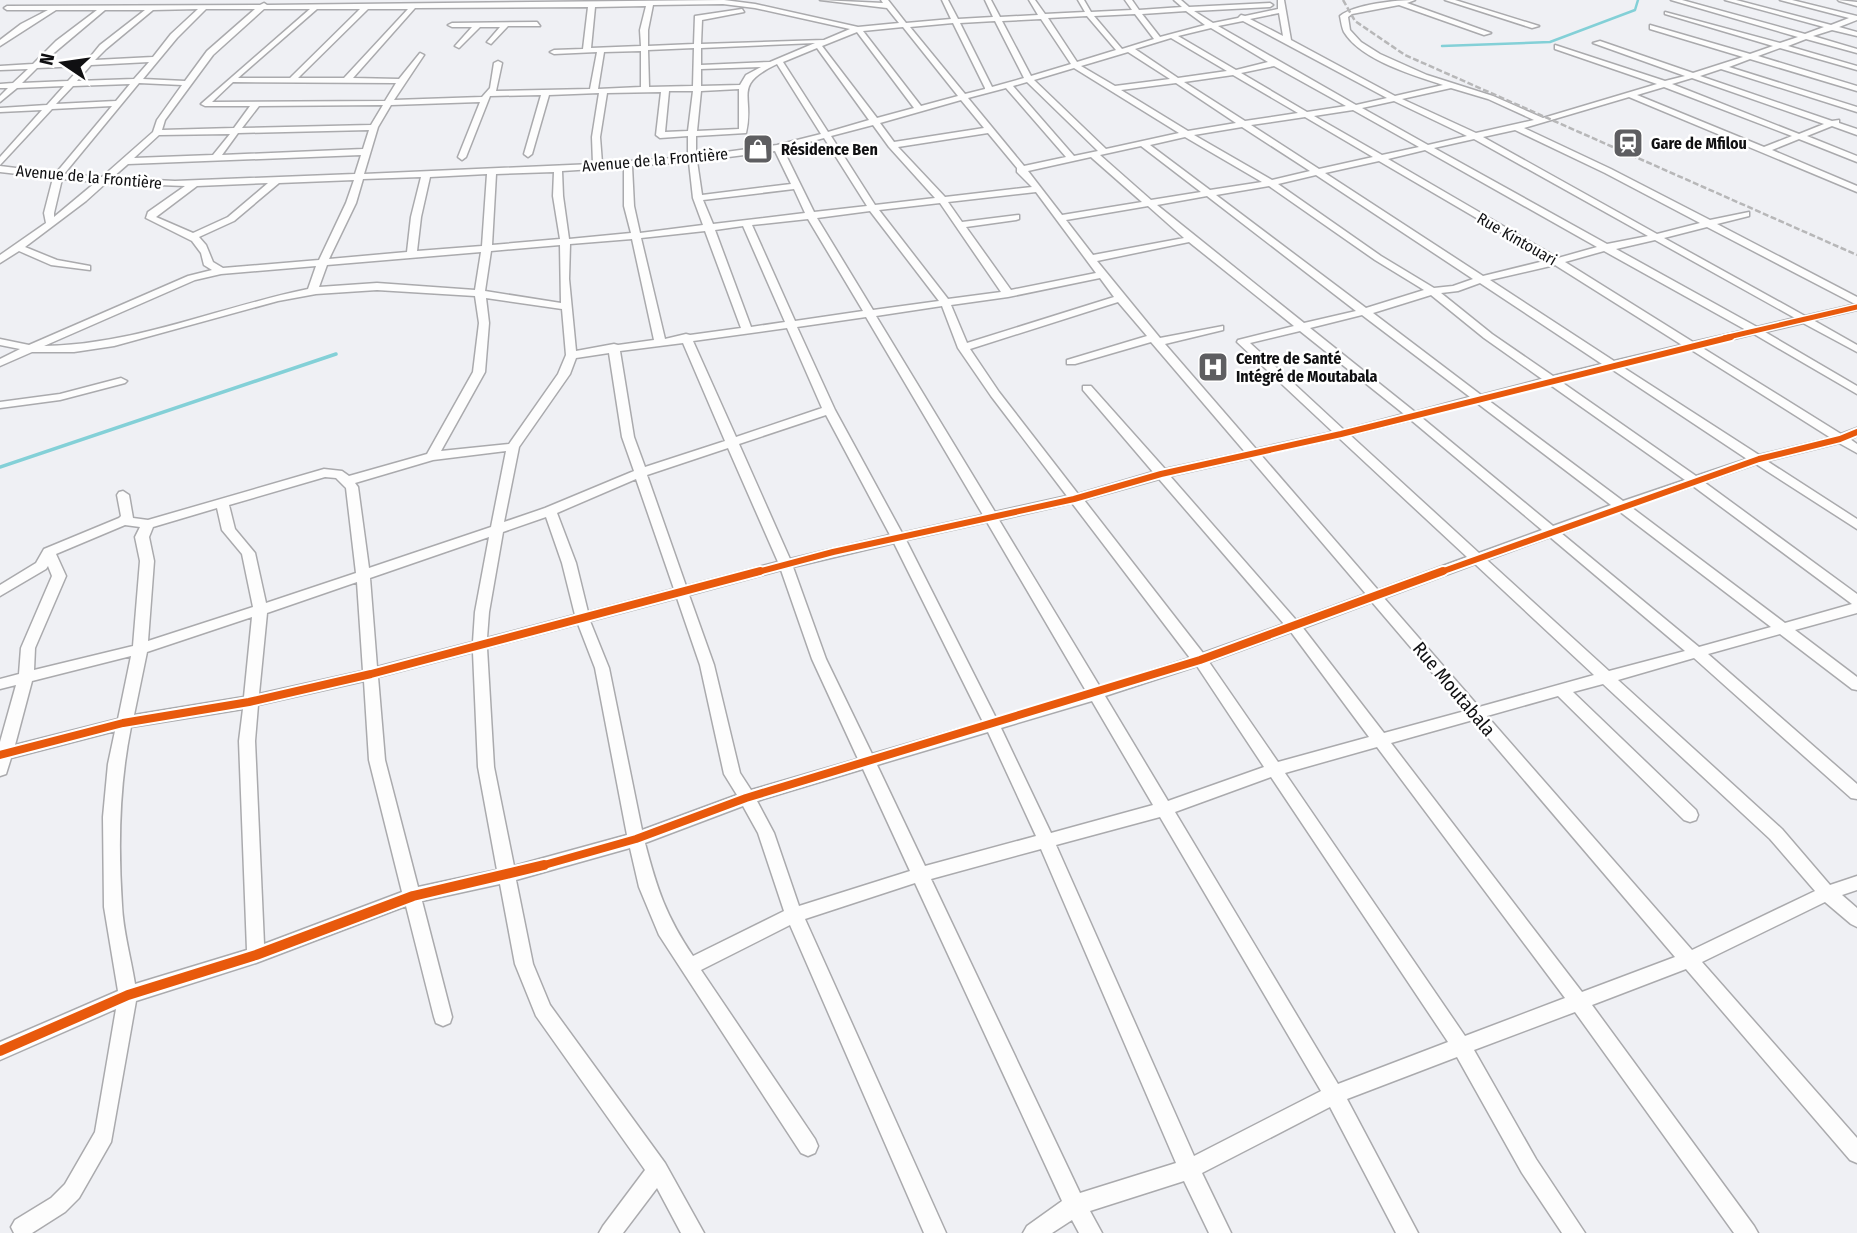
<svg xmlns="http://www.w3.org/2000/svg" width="1857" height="1233" font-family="'Fira Sans Condensed',sans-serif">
  <rect width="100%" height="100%" fill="#eff0f4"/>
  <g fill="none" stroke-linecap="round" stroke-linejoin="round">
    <polyline stroke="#83d0d7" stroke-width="2.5" points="1442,46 1550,42 1635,10 1638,0"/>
    <polyline stroke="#83d0d7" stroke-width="3.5" points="0,467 336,354"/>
    <g stroke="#aaaaad" stroke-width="3">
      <g id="minor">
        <path d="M724 0 755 4 858 27 899 23 887 8 820 0 883 3 881 0H888L906 23 951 19 942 0H948L958 19 993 17 985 0H991L1000 17 1038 15 1029 0H1035L1045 14 1085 12 1078 0H1084L1091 12 1132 10 1125 0H1132L1139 10 1182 7 1174 0H1181L1189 7 1270 3 1273 5 1270 7 1194 11 1213 23 1238 18 1241 15 1245 16 1278 9V0H1284L1291 40 1395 96 1443 85C1413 75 1361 60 1344 32 1342 28 1341 21 1340 16 1355 4 1397 0 1415 0L1407 3 1491 33 1484 35 1399 5 1352 14 1348 17 1350 30 1361 42 1380 54 1427 75 1493 96 1543 118 1657 84 1555 49V45L1665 81 1685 76 1593 43 1600 41 1693 73 1743 57 1650 29V25L1750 54 1773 46 1665 14V12L1780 43 1798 37 1671 0H1682L1805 34 1824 27 1725 0H1736L1831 25 1849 18 1780 0H1792L1857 16V20L1839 27 1857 32V36L1832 30 1813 36 1857 49V53L1806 39 1788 46 1857 66V70L1780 48 1758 56 1857 86V91L1750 59 1729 67 1857 107V112L1721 69 1700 76 1832 121 1839 120V123L1857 129V135L1832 126 1807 136 1857 156V162L1799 139 1772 150 1857 186V192L1629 97 1524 128 1611 169 1710 220 1749 212V216L1717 224 1857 297V310L1813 320 1857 345V352L1803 323 1765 332 1857 386V394L1754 334 1701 347 1841 434 1857 428V436L1850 439 1857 444V453L1839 443 1767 461 1857 519V529L1756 464 1704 482 1857 594V613L1795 630 1857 677V690L1852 689 1780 634 1708 654 1857 784V799L1851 798 1694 658 1618 680 1782 829 1830 885 1857 876V890L1842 895 1857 908V927L1851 924 1825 902 1702 962 1857 1138V1163L1850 1160 1686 969 1592 1005 1754 1226 1758 1233H1734L1575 1012 1474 1050 1536 1159 1585 1233H1562L1522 1173 1457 1057 1347 1099 1418 1233H1396L1330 1107 1202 1173 1231 1233H1209L1184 1181 1090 1211 1102 1233H1079L1072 1220 1052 1233H1023L1027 1226 1062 1201 915 883 805 919 946 1233H924L790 925 701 970 815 1139 818 1146 815 1153 808 1156 801 1153 659 935 639 887 630 848 516 880 533 964 550 1005 665 1163 704 1233H681L657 1188 623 1233H599L603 1226 645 1170 536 1016 515 964 500 884 422 901 452 1017 450 1023 443 1026 436 1023 434 1017 406 906 256 963 136 1001 111 1142 79 1198 65 1212 32 1233H14L11 1227 15 1220 51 1198 65 1184 95 1132 116 1009 0 1060V1042L118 991 104 907 103 817 108 764 115 731 11 758 6 774 0 776V742L16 685 0 689V679L19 674 21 648 52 576 48 566 46 569 0 596V585L36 563 44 549 119 518 121 516 117 495 119 492 123 491 129 495 133 518 148 520 324 469 342 471 349 476 427 454 473 372 479 323 475 296 377 290 316 294 278 301 114 346 74 352H32L0 366V359L20 349 0 345V339L29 345 188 276 212 270 204 265 201 253 192 241 146 218 148 212 185 186 106 183 86 201 25 247 57 260 90 266V270L51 265 19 251 0 263V255L46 223 44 213 53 178 0 172V166L56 173 112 106 52 109 0 165V157L42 110 0 112V108L47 105 64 86 17 88 0 102V96L8 88H0V84L13 83 28 69 0 70V66L33 64 56 41 97 10H56L0 46V40L21 24 48 10H7L4 8 7 6 260 5 264 3 267 5ZM723 4 755 8 850 29 824 40 701 44 702 20 744 12 742 9 695 16 694 44 648 46V30L653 5ZM646 6 640 30 641 46 591 48 595 7ZM588 7 583 49 554 50 550 52 554 54 597 52 590 89 496 91 502 63 498 61 494 63 490 88 482 97 394 100 424 55 420 53 399 79 353 78 415 8ZM198 9 171 34 153 57 95 60 106 49 153 10ZM206 9H255L207 51 185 81 143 79 177 38ZM264 9H310L201 104 205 106H250L234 128 162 130 165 120 213 55ZM317 9H360L290 78H238ZM368 9H408L344 78H298ZM105 10H145L100 45 87 61 42 63ZM1186 11 1205 25 1160 37 1142 14ZM1279 13 1283 36 1250 19ZM1135 14 1154 39 1122 49 1094 16ZM1087 16 1116 50 1077 62 1048 18ZM1041 19 1071 64 1031 76 1002 21ZM995 21 1024 78 992 87 960 23ZM1243 21 1387 98 1356 105 1218 26ZM953 23 985 88V89L965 94 910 27ZM903 27 958 96 921 106 863 31ZM1211 28 1268 62 1236 70 1178 36ZM857 32 914 108 877 118 822 46ZM1171 38 1227 71 1178 78 1135 49ZM815 43 770 62 701 65V48ZM694 48 693 86 649 87 648 50ZM817 48 869 120 828 132 783 62ZM641 51V87L598 89 604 52ZM1128 52 1170 79 1115 86 1081 66ZM149 62 134 79 77 81 91 65ZM777 64 821 134 777 145 696 156V136L746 133C755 95 731 86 777 64ZM82 66 68 81 22 83 37 68ZM1274 66 1346 106 1307 112 1241 73ZM761 67 746 75 740 85 701 86V69ZM1074 68 1179 133 1106 149 1034 80ZM1233 75 1298 113 1245 121 1184 82ZM1692 78 1824 124 1799 134 1672 84ZM233 82 396 83 385 101 212 102ZM1027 82 1098 151 1074 156 1013 86ZM139 83 182 85 157 120 153 132 102 177 64 174ZM1176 83 1236 123 1188 131 1121 90ZM130 84 116 101 56 104 73 86ZM1664 87 1792 136 1764 147 1637 95ZM1006 88 1066 157 1024 166 968 98ZM1451 88 1488 99 1534 120 1476 133 1402 99ZM739 89V129L697 131 701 91ZM669 91H693L688 131 665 132ZM661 92 656 135 660 138 688 136V157L602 163 600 137 607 93ZM599 93 592 137 593 164 364 174 378 127 391 105 480 102 458 157 462 160 466 157 490 96 541 95 524 154 528 157 532 154 549 95ZM961 100 984 128 894 142 880 123ZM1394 101 1467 136 1428 145 1362 108ZM383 105 371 125 242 128 259 106ZM1353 110 1419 147 1382 155 1314 116ZM1305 117 1373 157 1319 169 1251 125ZM873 125 889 147 935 198 875 205 831 136ZM1242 127 1310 171 1272 180 1194 135ZM369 130 363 149 222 155 238 133ZM1515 130 1605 173 1700 223 1657 234 1483 137ZM988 133 1017 168V172L1032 187 945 197 898 147ZM230 134 213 155 134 158 159 135ZM1185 137 1262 182 1210 190 1150 145ZM824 138 867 206 814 212 783 149ZM1474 139 1648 236 1607 244 1434 148ZM1141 146 1201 192 1151 200 1100 155ZM1425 150 1597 247 1558 258 1388 159ZM775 151 791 184 702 195 697 161ZM361 155 355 174 175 181 112 178 128 164ZM1091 157 1092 158 1142 202 1062 215 1028 171ZM1379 161 1548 260 1483 276 1325 173ZM689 162 693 198 703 225 640 233 634 206 632 166ZM624 167V206L631 233 569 239 563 196 562 171ZM554 172 553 196 560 239 492 245 496 174ZM487 174 482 246 417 251 421 217 430 177ZM1316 175 1473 279 1453 286 1434 288 1381 256 1278 184ZM421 177 411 217 407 252 329 259 356 203 363 179ZM62 179 96 182 54 217V213ZM354 180 346 203 319 260 223 268 213 262 206 245 199 237 234 221 279 183ZM268 183 228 217 193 233 156 217 197 186ZM1269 186 1375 260 1424 290 1366 308 1216 195ZM794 189 805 213 713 224 703 200ZM1036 192 1096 273 1011 290 966 227 1016 220 1019 219V215L962 222 948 202ZM1207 196 1356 311 1304 323 1157 205ZM940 203 1001 292 948 299 879 210ZM1148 206 1184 238 1093 255 1066 220ZM870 211 939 301 873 310 817 218ZM808 219 863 311 795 321 752 225ZM743 226 785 322 751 327 715 230ZM1707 227 1853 303 1857 304 1805 316 1664 238ZM705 231 741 328 690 335 686 334 665 339 641 238ZM632 239 654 340 618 345 614 344 576 351 569 279 570 244ZM1655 240 1795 318 1757 327 1616 249ZM1189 242 1294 326 1238 340 1237 342 1333 432 1256 449 1165 344 1223 330V326L1160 338 1097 261ZM560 245 561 303 485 291 491 251ZM1604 251 1746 330 1693 342 1565 262ZM481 252 475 290 377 283 319 287 327 265ZM1555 265 1682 345 1614 361 1490 280ZM316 266 308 289C220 307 135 345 44 346L195 280 221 274ZM1100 278 1114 297 967 343 951 305 1008 297ZM1480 283 1602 364 1553 376 1492 334 1441 293 1458 291ZM1431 295 1484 338 1542 379 1481 395 1373 313ZM486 298 562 309 566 355 558 374 509 444 441 451 485 372 489 323ZM1118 302 1147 336 1067 360V364H1075L1151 342 1245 452 1165 469 1091 386H1083V390L1153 472 1078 494 999 392 970 349ZM942 306 958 348 991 396 1067 496 995 512 876 316ZM1362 315 1470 397 1415 412 1310 328ZM866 317 983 515 902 533 835 410 797 327ZM787 328 822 408 736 437 693 341ZM1300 331 1404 414 1344 430 1250 343ZM683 343 725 441 645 467 634 437 620 351ZM1690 349 1831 438 1759 455 1621 366ZM609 353 622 437 634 471 545 508 504 522 519 447 570 374 576 358ZM1610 368 1747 459 1696 476 1560 381ZM1549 384 1685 480 1623 501 1488 400ZM1477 403 1611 505 1553 526 1421 417ZM826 415 890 535 790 559 739 444ZM1411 420 1542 530 1479 553 1350 435ZM1339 438 1467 557 1378 590 1261 455ZM728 448 778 562 686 586 647 475ZM506 451 491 527 369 568 358 487 355 483 433 460ZM1250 458 1366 594 1296 620 1170 476ZM325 477 336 478 346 488 356 573 266 603 255 553 235 529 229 505ZM636 479 674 589 588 612 576 563 557 513ZM1159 479 1284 624 1203 653 1084 500ZM1693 486 1852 604 1785 623 1631 507ZM1072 503 1190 658 1100 687 999 520ZM217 508 222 530 242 554 253 607 148 641 154 561 149 537 153 527ZM1619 511 1771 627 1699 647 1561 533ZM546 517 562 563 575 615 487 638 489 612 503 532ZM987 522 1086 691 996 718 906 540ZM125 525 140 527 135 537 140 561 133 646 34 670 35 648 66 576 56 554ZM489 537 475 612 473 642 377 667 370 578ZM1550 537 1685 651 1609 671 1487 560ZM894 543 983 722 872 754 826 659 793 567ZM1475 564 1594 675 1479 707 1384 598ZM781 570 812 659 858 759 751 790 740 773 714 665 689 595ZM357 582 363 671 259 694 267 613ZM677 598 700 665 724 774 737 795 642 830 609 668 590 621ZM1372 602 1465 711 1384 733 1303 628ZM252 617 244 697 134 715 147 652ZM578 624 595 668 627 835 514 866 494 767 487 648ZM1291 632 1369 737 1278 762 1209 662ZM473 652 478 767 497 870 418 887 385 760 378 677ZM131 656 118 719 15 745 32 681ZM1197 666 1264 767 1168 801 1105 696ZM364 681 369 760 402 892 264 944 255 741 258 705ZM1603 684 1770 839 1815 891 1692 950 1487 716 1558 696 1684 820 1690 822 1696 820 1698 815 1696 810 1573 692ZM1092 701 1153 805 1051 833 1001 728ZM243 709 239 741 247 950 135 984C131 958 123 931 122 905 118 845 119 786 131 727ZM1473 720 1675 957 1582 992 1391 743ZM988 732 1036 836 925 866 877 765ZM1377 747 1565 998 1465 1036 1285 773ZM863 769 910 871 799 906 774 833 757 801ZM1271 777 1448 1042 1338 1084 1175 812ZM743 806 758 833 784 911 693 956C666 916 657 889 645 843ZM1160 817 1321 1091 1194 1156 1056 845ZM1041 849 1176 1163 1080 1193 931 879Z"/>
        <polygon points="1445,0 1455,0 1539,26 1532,28"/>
        <polygon points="1838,0 1857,2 1857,6 1839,1"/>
        <polygon points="537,22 540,26 508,26 491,44 487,42 500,27 480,27 459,48 455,46 472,27 452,27 448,25 452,23"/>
        <polygon points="121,378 127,381 125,383 60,400 0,408 0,402 60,394"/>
      </g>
    </g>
    <use href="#minor" fill="#fdfdfd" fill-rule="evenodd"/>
    <polyline stroke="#b7b7b8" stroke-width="2.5" stroke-dasharray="6 2.5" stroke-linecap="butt" points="1343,0 1355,21 1405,55 1857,255"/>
    <g stroke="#fff" stroke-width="8">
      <polyline id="cycleway-far3" points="1724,338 1857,307"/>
    </g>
    <g stroke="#fff" stroke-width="10">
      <g id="cycleway-far2">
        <polyline points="754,573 833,552 1074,499 1161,474 1341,434 1731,337"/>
        <polyline points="1438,573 1759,459 1840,439 1857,432"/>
      </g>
    </g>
    <g stroke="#fff" stroke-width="12">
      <g id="cycleway-far1">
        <polyline points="0,755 123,723 249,702 371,674 760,571"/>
        <polyline points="537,867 636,839 746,798 1200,660 1443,571"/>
      </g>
    </g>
    <g stroke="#fff" stroke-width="14">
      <polyline id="cycleway" points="0,1051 128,995 256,955 413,896 544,865"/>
    </g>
    <use href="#cycleway-far3" stroke="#e8590c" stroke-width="5"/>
    <use href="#cycleway-far2" stroke="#e8590c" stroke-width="6"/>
    <use href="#cycleway-far1" stroke="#e8590c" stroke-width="8"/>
    <use href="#cycleway" stroke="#e8590c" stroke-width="10"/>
  </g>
  <defs>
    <g id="station-square" transform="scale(1.575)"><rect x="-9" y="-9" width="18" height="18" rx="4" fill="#5e5e61" stroke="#fff"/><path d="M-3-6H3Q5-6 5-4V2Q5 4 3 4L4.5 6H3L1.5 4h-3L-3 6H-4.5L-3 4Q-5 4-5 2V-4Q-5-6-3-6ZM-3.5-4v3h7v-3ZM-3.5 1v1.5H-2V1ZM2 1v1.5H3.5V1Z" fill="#fff"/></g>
    <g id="shop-square" transform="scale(1.575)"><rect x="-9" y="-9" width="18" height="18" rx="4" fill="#5e5e61" stroke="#fff"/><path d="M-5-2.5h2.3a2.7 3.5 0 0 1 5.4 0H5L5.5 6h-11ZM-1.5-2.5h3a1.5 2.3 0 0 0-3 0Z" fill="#fff"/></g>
    <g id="hospital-square" transform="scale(1.575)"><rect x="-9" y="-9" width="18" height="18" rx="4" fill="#5e5e61" stroke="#fff"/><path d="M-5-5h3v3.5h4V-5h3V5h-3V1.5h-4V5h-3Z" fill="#fff"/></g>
  </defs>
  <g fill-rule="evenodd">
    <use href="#station-square" x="1628" y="143"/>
    <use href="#shop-square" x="758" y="149"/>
    <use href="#hospital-square" x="1213" y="367"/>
  </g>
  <g text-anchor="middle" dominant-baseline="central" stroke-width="5" stroke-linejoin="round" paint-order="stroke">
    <g font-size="16" font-weight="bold" fill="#101012" stroke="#fff" text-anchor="start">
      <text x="1651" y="143">Gare de Mfilou</text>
      <text x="781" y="149">Résidence Ben</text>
      <text x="1236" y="358">Centre de Santé<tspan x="1236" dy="18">Intégré de Moutabala</tspan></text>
    </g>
    <g font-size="16" fill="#101012" stroke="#fff">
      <text transform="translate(655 160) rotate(-5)">Avenue de la Frontière</text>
      <text transform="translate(89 177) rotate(5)">Avenue de la Frontière</text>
      <text transform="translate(1517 239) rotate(30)">Rue Kintouari</text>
    </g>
    <g font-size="19" fill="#101012" stroke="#fff">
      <text transform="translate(1454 689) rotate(50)">Rue Moutabala</text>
    </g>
  </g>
  <g transform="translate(63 63) rotate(283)" stroke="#ffffff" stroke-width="5" paint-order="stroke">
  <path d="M0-5L12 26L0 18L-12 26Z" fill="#101012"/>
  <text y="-10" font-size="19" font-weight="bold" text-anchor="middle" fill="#101012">N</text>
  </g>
</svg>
